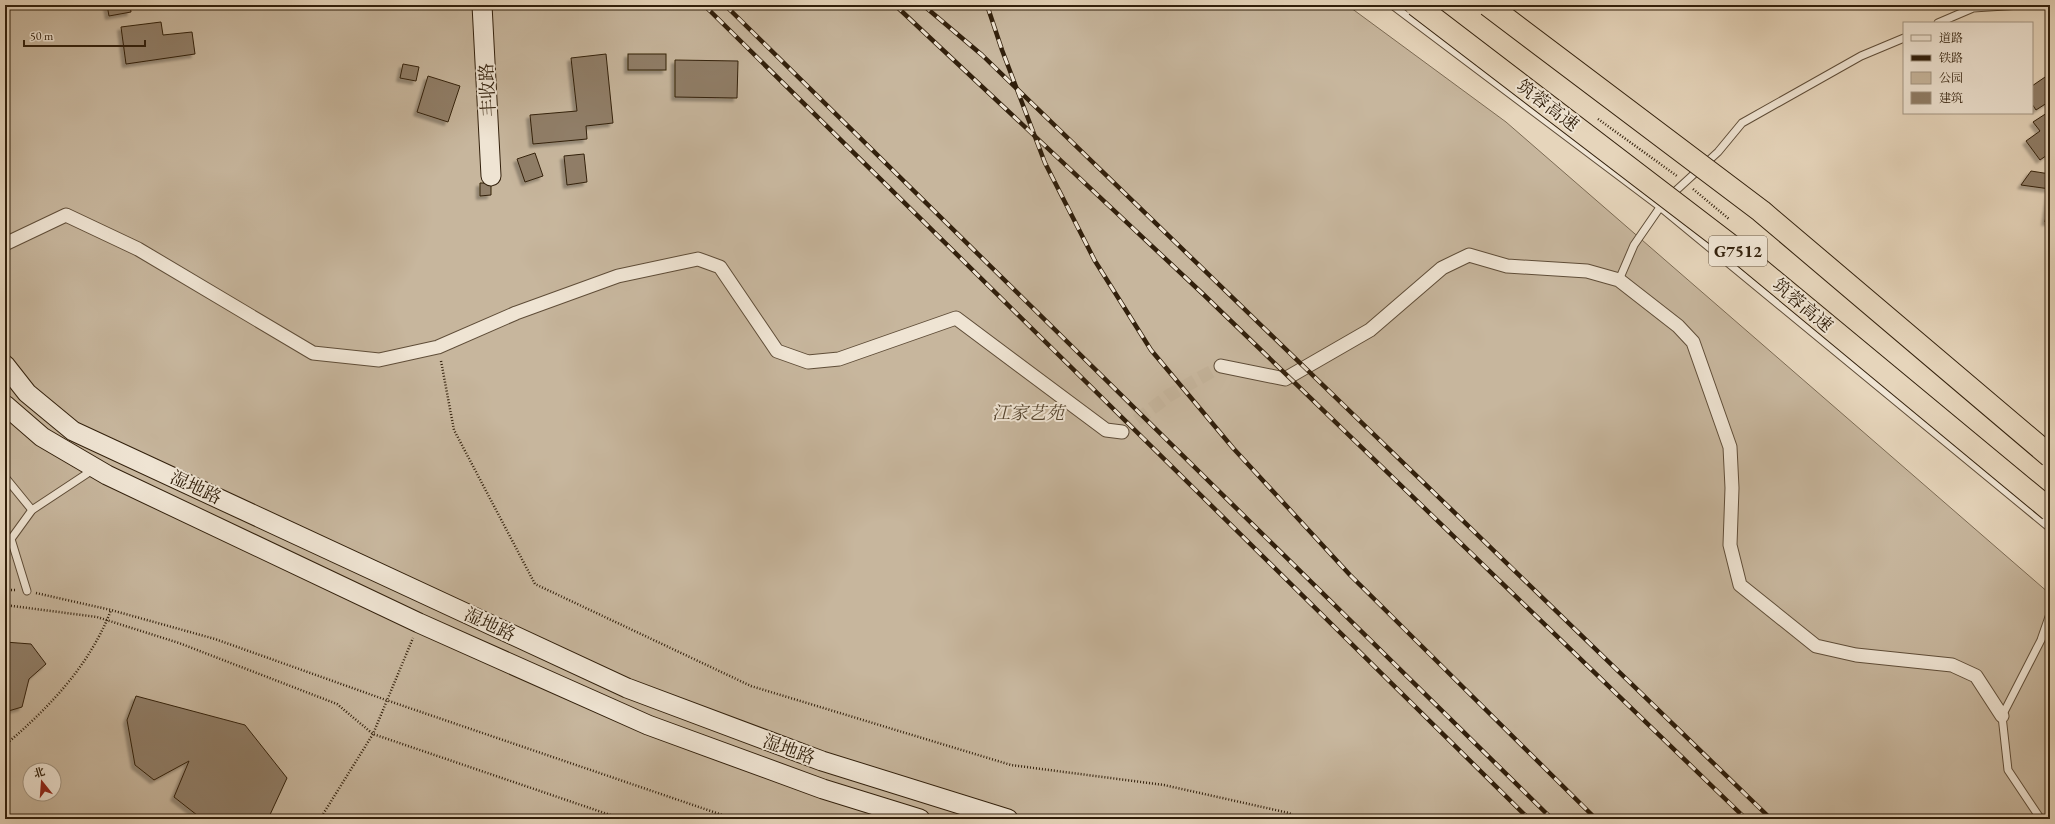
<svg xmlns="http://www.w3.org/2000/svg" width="2055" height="824" font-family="'EB Garamond','Noto Serif SC',serif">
  <defs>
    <filter id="shadow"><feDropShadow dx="-3.5" dy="3.5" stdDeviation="1" flood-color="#0004"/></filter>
  </defs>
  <rect width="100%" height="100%" fill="#e6d5bb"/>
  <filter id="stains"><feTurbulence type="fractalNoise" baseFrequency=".005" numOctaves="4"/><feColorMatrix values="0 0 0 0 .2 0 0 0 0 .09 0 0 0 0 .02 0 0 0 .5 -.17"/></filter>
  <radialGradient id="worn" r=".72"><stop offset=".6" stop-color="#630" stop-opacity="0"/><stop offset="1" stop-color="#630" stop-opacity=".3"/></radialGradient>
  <path fill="#c7b69d" stroke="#7c6b54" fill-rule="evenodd" d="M5 5H1347L1506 122 2050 594V819H5ZM30 770H54V794H30Z"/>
  <g fill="#907e67" stroke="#32200c" filter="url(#shadow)">
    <polygon points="107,5 130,5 131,12 109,16"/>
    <polygon points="161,22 163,35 192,32 195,54 126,64 121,27"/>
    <polygon points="606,54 613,123 586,126 587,139 533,144 530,115 577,111 571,58"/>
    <rect x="628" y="54" width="38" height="16"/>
    <polygon points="675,60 738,61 737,98 675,97"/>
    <polygon points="403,64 419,67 416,81 400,78"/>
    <polygon points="2048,75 2050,78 2050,101 2036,110 2032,104 2032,86"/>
    <polygon points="428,76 460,86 448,122 417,112"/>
    <polygon points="2050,111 2050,153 2040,160 2026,141 2040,131 2033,122"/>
    <polygon points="535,153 543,176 525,182 517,159"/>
    <polygon points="584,154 587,182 567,185 564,156"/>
    <polygon points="2031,171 2050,174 2050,222 2045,222 2050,189 2021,185"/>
    <polygon points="480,183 491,183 491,195 480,196"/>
    <polygon points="5,642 31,644 46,664 29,679 22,707 5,712"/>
    <polygon points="136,696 245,725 287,778 268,819 202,819 174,797 189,761 154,780 135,765 127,720"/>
  </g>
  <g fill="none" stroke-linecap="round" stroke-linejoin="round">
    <polyline stroke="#c2b198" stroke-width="13" stroke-dasharray="13 6" stroke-linecap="butt" points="1122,432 1168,396 1221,366"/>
    <g stroke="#5f4d38" stroke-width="9">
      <g id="lane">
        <polyline points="1392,5 1659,206 2050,528"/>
        <polyline points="1938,23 1973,8 2021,5"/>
        <polyline points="1670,196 1718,152 1742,123 1861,56 1904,38"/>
        <polyline points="1619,280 1634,245 1663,203"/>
        <polyline points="5,477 32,510"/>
        <polyline points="5,536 11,539 32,510 94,469"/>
        <polyline points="11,539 27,591"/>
        <polyline points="2043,819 2040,818 2008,770 2002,716 2041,640 2050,614"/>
      </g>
    </g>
    <g stroke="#5f4d38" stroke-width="15">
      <g id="street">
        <polyline points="5,244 66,215 138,249 313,353 379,360 438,347 516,313 618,276 698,259 720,267 777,351 808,362 839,359 956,318 1106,430 1122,432"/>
        <polyline points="1221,366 1285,379 1370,330 1442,268 1469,255 1507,266 1587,271 1619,280 1678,326 1693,342 1730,447 1732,488 1730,545 1740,585 1816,646 1856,655 1952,665 1976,676 2002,716"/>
      </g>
    </g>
    <g stroke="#32200c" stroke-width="21">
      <g id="secondary">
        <polyline points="482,5 491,176"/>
        <polyline points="5,365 27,393 73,431 627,688 822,761 1008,819"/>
        <polyline points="5,405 42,437 107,475 419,623 648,725 823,789 920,819"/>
      </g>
    </g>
    <g stroke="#32200c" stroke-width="2.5" stroke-dasharray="1 2" stroke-linecap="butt">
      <polyline points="1598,119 1677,176"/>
      <polyline points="1693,189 1729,219"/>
      <polyline points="441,361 454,430 535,584 751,686 1011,765 1164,785 1289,813 1299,819"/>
      <polyline points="5,590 16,590"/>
      <polyline points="36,593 111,610 215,639 386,700 734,819"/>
      <polyline points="5,605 97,617 179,643 337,704 373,734 622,819"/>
      <path d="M5 745C49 708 90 665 111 610"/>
      <polyline points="320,819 373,734 413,638"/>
    </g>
    <use href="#lane" stroke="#efe4d3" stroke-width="7"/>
    <use href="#street" stroke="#efe4d3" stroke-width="13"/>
    <use href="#secondary" stroke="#efe4d3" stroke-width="19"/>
    <g stroke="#32200c" stroke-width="4.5">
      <g id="rail">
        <polyline points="704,5 1529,819"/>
        <polyline points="725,5 1552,819"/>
        <polyline points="895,5 1203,294 1746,819"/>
        <polyline points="923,5 982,55 1771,819"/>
        <polyline points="987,5 1002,50 1045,163 1095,261 1151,350 1233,448 1350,575 1596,819"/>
      </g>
    </g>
    <use href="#rail" stroke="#efe4d3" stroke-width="3" stroke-dasharray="9" stroke-linecap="butt"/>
    <g stroke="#32200c" stroke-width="24" stroke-linecap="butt">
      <g id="highway-bridge">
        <polyline points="1416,5 1735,249 2050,510"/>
        <polyline points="1488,5 1761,211 2050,456"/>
      </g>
    </g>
    <use href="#highway-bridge" stroke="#e6d5bb" stroke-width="22"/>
  </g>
  <g text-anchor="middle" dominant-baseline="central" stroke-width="4" stroke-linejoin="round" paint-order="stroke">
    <rect fill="#efe4d3" stroke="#6b5b48" stroke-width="1" x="1709" y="236" width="58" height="30" rx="3"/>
    <g font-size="17" font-weight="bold" fill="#32200c">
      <text x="1738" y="251">G7512</text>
    </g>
    <g font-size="18" fill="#32200c" stroke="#efe4d3">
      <text transform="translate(487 90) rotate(-93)">丰收路</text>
      <text transform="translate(1548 105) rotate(37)">筑蓉高速</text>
      <text transform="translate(1803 305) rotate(40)">筑蓉高速</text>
      <text transform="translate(196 487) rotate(25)">湿地路</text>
      <text transform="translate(490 624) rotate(25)">湿地路</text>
      <text transform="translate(789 749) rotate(20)">湿地路</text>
    </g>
    <g font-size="18" font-style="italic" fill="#574630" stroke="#efe4d3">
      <text x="1028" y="412">江家艺苑</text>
    </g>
  </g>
  <rect width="2055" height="824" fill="none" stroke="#e6d5bb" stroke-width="20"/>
  <rect x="6" y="6" width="2043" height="812" fill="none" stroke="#32200c" stroke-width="2"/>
  <rect x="10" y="10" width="2035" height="804" fill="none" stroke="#32200c"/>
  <rect x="1903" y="22" width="130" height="92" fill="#efe4d3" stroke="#a39683"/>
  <rect x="1911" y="35" width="20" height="6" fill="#efe4d3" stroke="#a39683"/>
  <text x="1939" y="42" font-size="12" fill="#32200c">道路</text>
  <rect x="1911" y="55" width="20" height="6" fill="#32200c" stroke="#a39683"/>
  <text x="1939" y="62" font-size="12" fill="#32200c">铁路</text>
  <rect x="1911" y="72" width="20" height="12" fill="#c7b69d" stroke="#a39683"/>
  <text x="1939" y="82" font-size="12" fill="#32200c">公园</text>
  <rect x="1911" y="92" width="20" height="12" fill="#907e67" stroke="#a39683"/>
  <text x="1939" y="102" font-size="12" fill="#32200c">建筑</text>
  <g transform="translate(42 782) rotate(343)"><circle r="19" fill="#efe4d3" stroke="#a39683"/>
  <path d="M0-3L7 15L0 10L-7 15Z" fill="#8f2418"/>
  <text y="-6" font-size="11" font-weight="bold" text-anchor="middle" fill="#32200c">北</text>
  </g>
  <path d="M24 40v6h121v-6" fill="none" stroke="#32200c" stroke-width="2"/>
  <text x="30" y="40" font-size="12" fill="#32200c" stroke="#efe4d3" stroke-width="3" paint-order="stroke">50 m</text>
  <rect width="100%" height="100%" filter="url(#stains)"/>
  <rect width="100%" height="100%" fill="url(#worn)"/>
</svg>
